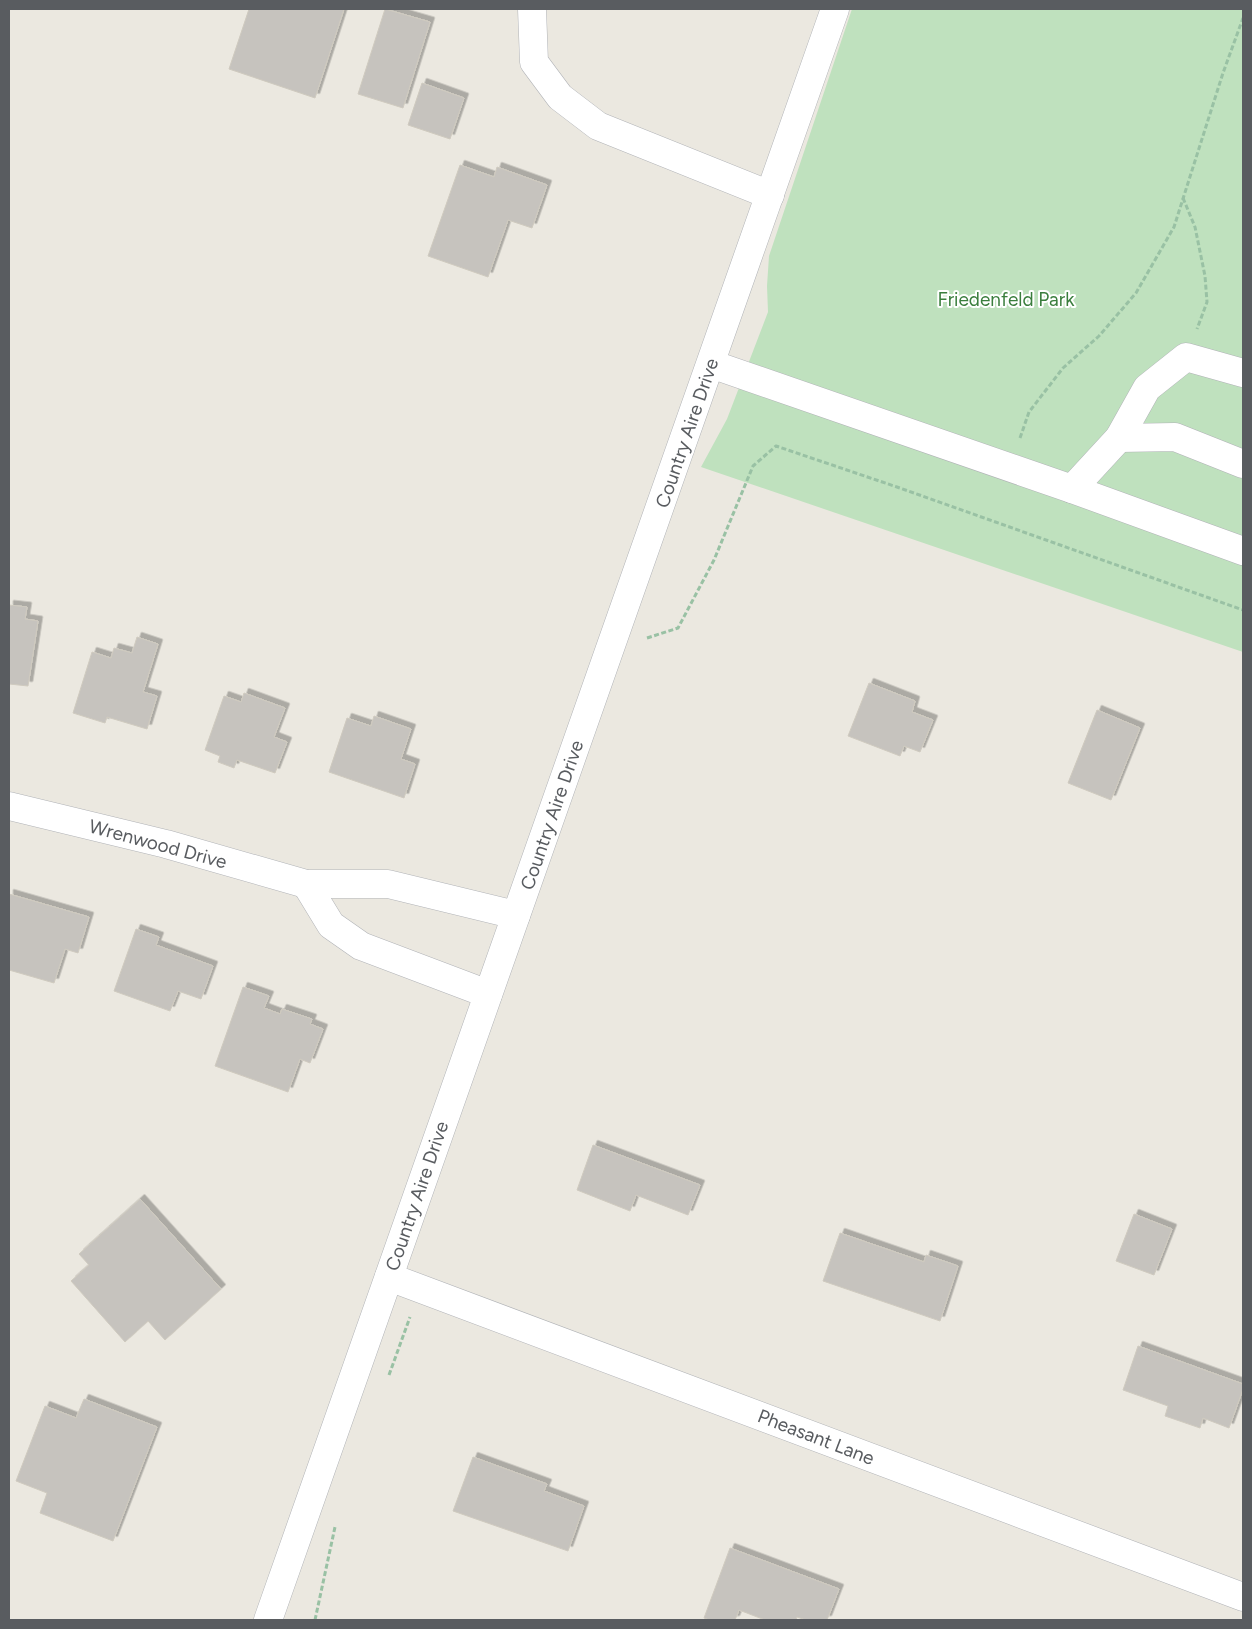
<svg xmlns="http://www.w3.org/2000/svg" width="1252" height="1629" font-family="Figtree,sans-serif">
  <defs>
    <filter id="shadow"><feDropShadow dx="4.5" dy="-4.5" stdDeviation="0" flood-color="#0004"/></filter>
  </defs>
  <rect width="100%" height="100%" fill="#ebe8e0"/>
  <polygon fill="#bfe1be" points="852,9 1243,9 1243,652 701,467 727,419 768,312 767,286 769,256"/>
  <g fill="#c6c3be" stroke="#cfcabf" filter="url(#shadow)">
    <polygon points="249,9 344,9 315,98 229,69"/>
    <polygon points="385,9 430,22 403,108 358,94"/>
    <polygon points="422,83 464,98 450,139 408,125"/>
    <polygon points="460,165 494,177 497,167 547,185 532,228 508,220 488,277 428,256"/>
    <polygon points="9,605 27,607 25,619 38,621 28,686 9,684"/>
    <polygon points="137,637 158,644 143,692 157,696 147,729 107,717 105,723 73,713 92,652 111,658 114,648 132,653"/>
    <polygon points="869,683 915,701 912,712 933,720 920,752 904,746 900,756 848,736"/>
    <polygon points="244,693 285,708 274,737 287,742 275,773 237,760 234,768 218,762 220,756 205,750 224,696 241,702"/>
    <polygon points="1097,710 1140,728 1111,800 1068,783"/>
    <polygon points="374,716 411,729 401,759 415,764 404,798 329,772 347,718 371,726"/>
    <polygon points="9,894 89,917 78,953 65,949 54,983 9,970"/>
    <polygon points="136,929 159,937 156,945 213,966 201,999 178,991 170,1011 114,991"/>
    <polygon points="243,987 269,996 264,1008 280,1014 282,1009 312,1019 310,1024 323,1029 310,1063 300,1059 288,1092 215,1066"/>
    <polygon points="593,1145 700,1185 688,1215 636,1195 630,1211 577,1190"/>
    <polygon points="140,1199 221,1289 165,1340 148,1321 125,1342 71,1281 89,1265 79,1254"/>
    <polygon points="1134,1214 1172,1229 1154,1275 1116,1261"/>
    <polygon points="840,1233 924,1262 926,1255 958,1266 940,1321 823,1281"/>
    <polygon points="1138,1346 1243,1384 1243,1389 1229,1428 1203,1418 1200,1428 1165,1416 1168,1406 1123,1390"/>
    <polygon points="84,1399 157,1427 113,1541 40,1513 47,1493 16,1481 45,1406 76,1418"/>
    <polygon points="473,1457 547,1484 544,1491 584,1506 568,1551 453,1511"/>
    <polygon points="730,1548 839,1589 827,1620 806,1620 797,1617 796,1620 765,1620 739,1610 735,1620 710,1620 704,1618"/>
  </g>
  <g fill="none" stroke-linecap="round" stroke-linejoin="round">
    <g stroke="#b1b3b7" stroke-width="29">
      <g id="minor">
        <polyline points="532,9 534,62 560,97 598,126 770,195"/>
        <polyline points="711,364 1072,489 1243,551"/>
        <polyline points="1119,438 1175,437 1243,464"/>
        <polyline points="1072,489 1119,438 1147,388 1186,357 1243,373"/>
        <polyline points="9,806 166,844 306,884 388,884 516,915"/>
        <polyline points="306,884 331,925 361,946 488,994"/>
        <polyline points="389,1277 1243,1597"/>
        <polyline points="268,1620 835,9"/>
      </g>
    </g>
    <g stroke="#99c1a4" stroke-width="3" stroke-dasharray="5 2.5" stroke-linecap="butt">
      <polyline points="1183,198 1195,227 1205,276 1207,302 1197,329"/>
      <polyline points="1020,438 1029,412 1063,368 1099,336 1136,293 1174,227 1223,73 1243,18"/>
      <polyline points="647,638 678,628 714,560 753,466 776,446 897,487 1243,610"/>
      <polyline points="389,1375 410,1317"/>
      <polyline points="315,1620 335,1527"/>
    </g>
    <use href="#minor" stroke="#fff" stroke-width="28"/>
  </g>
  <g text-anchor="middle" dominant-baseline="central" stroke-width="4" stroke-linejoin="round" paint-order="stroke">
    <g font-size="19" fill="#3a7e3d" stroke="#fff">
      <text x="1006" y="299">Friedenfeld Park</text>
    </g>
    <g font-size="19" fill="#595c60" stroke="#fff">
      <text transform="translate(687 433) rotate(-71)">Country Aire Drive</text>
      <text transform="translate(552 815) rotate(-71)">Country Aire Drive</text>
      <text transform="translate(158 844) rotate(15)">Wrenwood Drive</text>
      <text transform="translate(417 1196) rotate(-71)">Country Aire Drive</text>
      <text transform="translate(816 1437) rotate(21)">Pheasant Lane</text>
    </g>
  </g>
  <rect width="1252" height="1629" fill="none" stroke="#595c60" stroke-width="20"/>
</svg>
